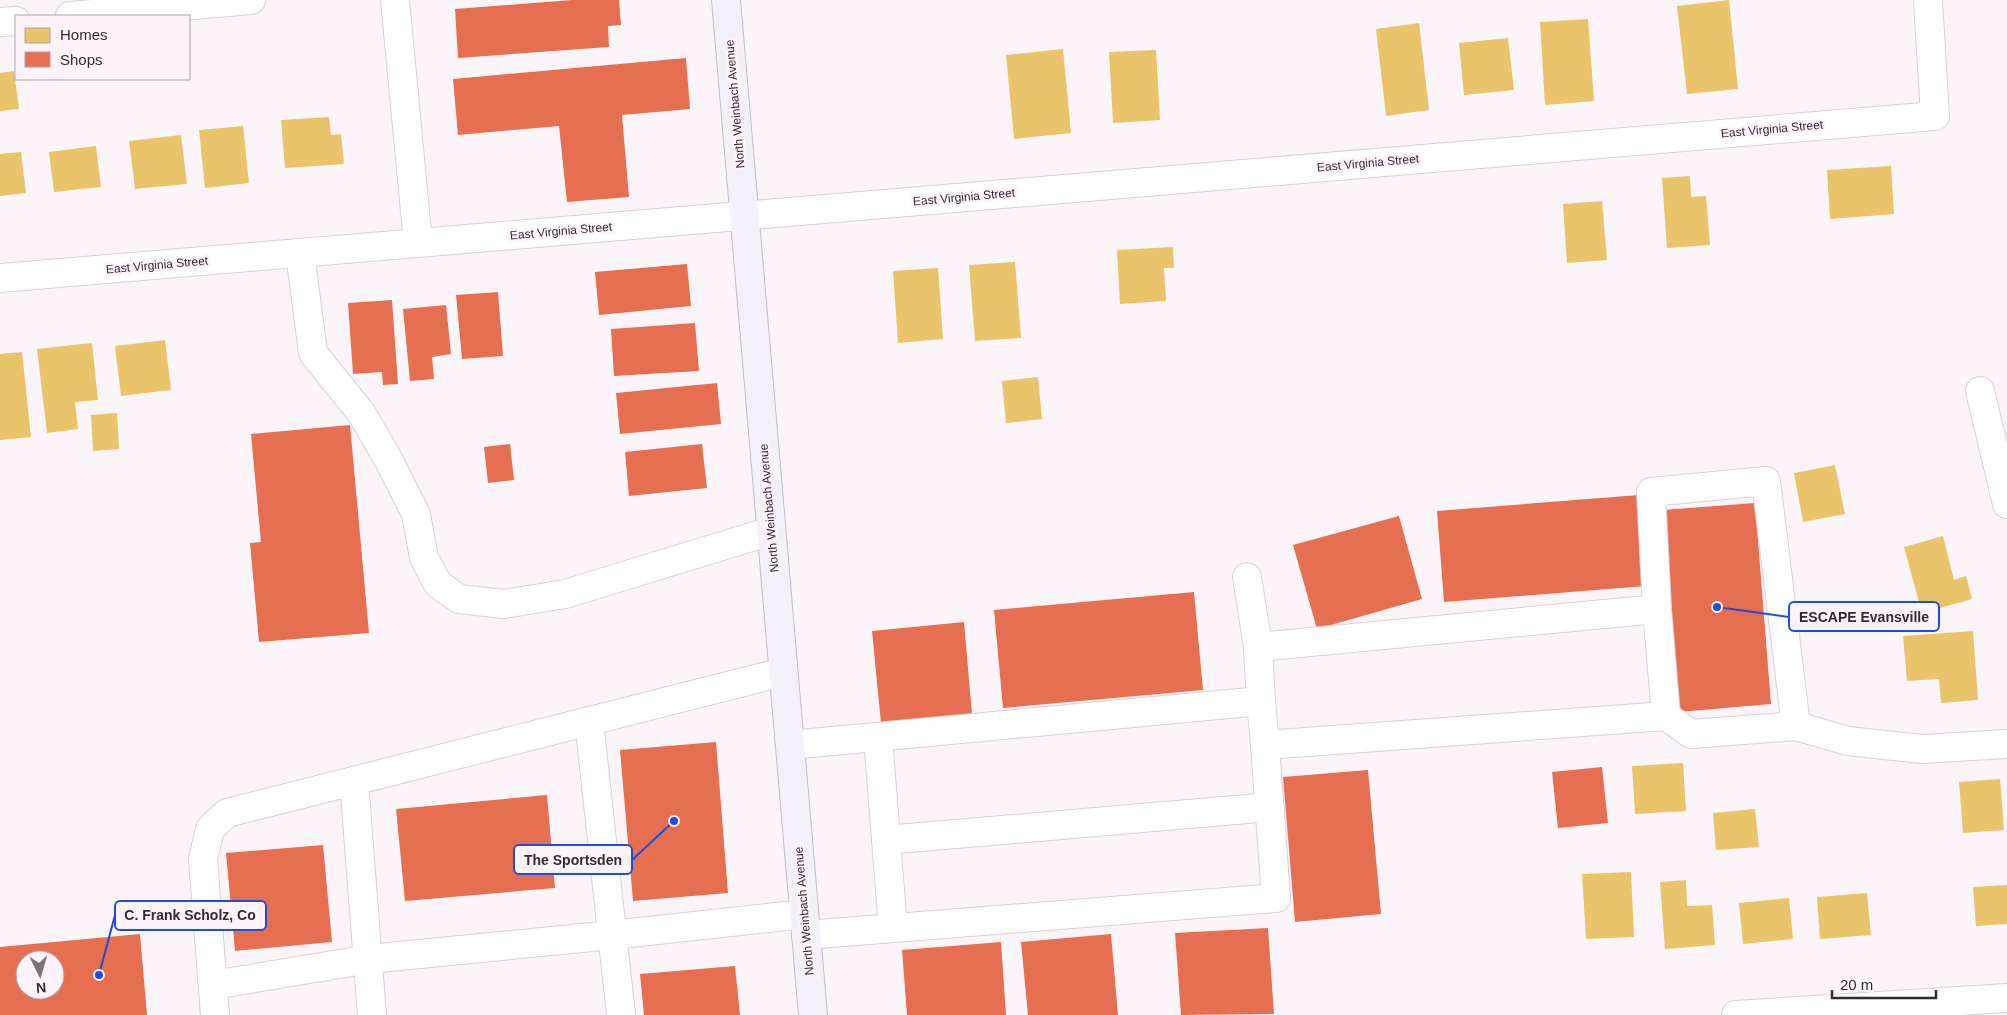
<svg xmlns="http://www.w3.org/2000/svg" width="2007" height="1015" font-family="Helvetica,sans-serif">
  <rect width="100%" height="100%" fill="#fbf5fa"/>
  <g fill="#e9c46a">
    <polygon points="1729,0 1738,89 1687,94 1677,6"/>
    <polygon points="1588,19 1594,101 1545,105 1540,22"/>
    <polygon points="1419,23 1429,110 1386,116 1376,29"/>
    <polygon points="1508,38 1514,90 1464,95 1459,43"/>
    <polygon points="1063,49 1071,133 1014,139 1006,55"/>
    <polygon points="1156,50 1160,120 1113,123 1109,52"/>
    <polygon points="14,71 19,109 0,111 0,73"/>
    <polygon points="329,117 331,135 341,134 344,164 285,168 281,120"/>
    <polygon points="243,126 249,183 205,188 199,130"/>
    <polygon points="181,135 187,184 135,189 129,141"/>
    <polygon points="96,146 101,187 54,192 49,152"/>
    <polygon points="21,152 26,193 0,196 0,154"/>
    <polygon points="1891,166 1894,214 1830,219 1827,170"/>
    <polygon points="1690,176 1691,197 1706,196 1710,245 1667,248 1662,178"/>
    <polygon points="1602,201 1607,260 1567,263 1563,204"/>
    <polygon points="1173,247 1174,268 1164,268 1166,301 1120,304 1117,250"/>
    <polygon points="1015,262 1021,338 975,341 969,265"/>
    <polygon points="938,268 943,339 898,343 893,271"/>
    <polygon points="165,340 171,390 121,396 115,346"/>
    <polygon points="92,343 98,400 75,402 78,429 47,433 37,349"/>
    <polygon points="22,352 31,437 0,440 0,354"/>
    <polygon points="1038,377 1042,419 1006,423 1002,381"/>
    <polygon points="117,413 119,449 93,451 91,415"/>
    <polygon points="1835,465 1845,514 1803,522 1794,473"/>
    <polygon points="1943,536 1954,580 1966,576 1972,599 1922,613 1904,547"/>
    <polygon points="1973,631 1978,700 1941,703 1939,679 1907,681 1903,636"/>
    <polygon points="1683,763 1686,811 1635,814 1632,766"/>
    <polygon points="2000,779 2004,830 1963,833 1959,782"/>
    <polygon points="1755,809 1759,847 1716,850 1713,813"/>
    <polygon points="1631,872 1634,937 1586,939 1582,874"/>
    <polygon points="1686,880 1687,906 1712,905 1715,945 1665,949 1660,882"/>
    <polygon points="2007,885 2007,924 1976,926 1973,887"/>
    <polygon points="1867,893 1871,935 1820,939 1817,897"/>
    <polygon points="1789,898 1793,939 1743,944 1739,903"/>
  </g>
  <g fill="#e76f51" fill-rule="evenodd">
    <polygon points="572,0 619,0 621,25 608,26 609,47 458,58 455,9"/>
    <polygon points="686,58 690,109 622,115 629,197 567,202 559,126 458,135 453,79"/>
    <polygon points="687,264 691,306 599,315 595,272"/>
    <polygon points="498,292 503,356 462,359 456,295"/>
    <polygon points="392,300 398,384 383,385 382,372 353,374 348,303"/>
    <polygon points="446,305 451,354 432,357 434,379 410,381 403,309"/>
    <polygon points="695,323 699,371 614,376 611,329"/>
    <polygon points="717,383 721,424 620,434 616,393"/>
    <polygon points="350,425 369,633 259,642 250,543 261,542 251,434"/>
    <polygon points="510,444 514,480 488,483 484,447"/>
    <polygon points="702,444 707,488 629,496 625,452"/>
    <polygon points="1639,495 1646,586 1444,602 1437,511"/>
    <polygon points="1755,503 1771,704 1679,712 1663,510"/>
    <polygon points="1399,516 1422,599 1317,629 1293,545"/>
    <polygon points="1194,592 1203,690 1003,708 994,610"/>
    <polygon points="964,622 972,714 881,723 872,631"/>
    <polygon points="716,742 728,893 633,901 620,750"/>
    <polygon points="1602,767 1608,823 1558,828 1552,772"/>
    <polygon points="1368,770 1381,914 1295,922 1283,777"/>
    <polygon points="547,795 555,888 405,901 396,809"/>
    <polygon points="323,845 332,942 235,951 226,853"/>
    <polygon points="1268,928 1274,1014 1181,1015 1175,933"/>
    <path d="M140 934 147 1015H0V947ZM25 960H55V990H25Z"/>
    <polygon points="1111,934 1118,1015 1028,1015 1021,942"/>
    <polygon points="1001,942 1006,1015 907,1015 902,950"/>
    <polygon points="735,966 740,1015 644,1015 640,974"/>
  </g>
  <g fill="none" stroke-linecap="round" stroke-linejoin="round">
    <g stroke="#d9d1d7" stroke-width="30">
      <g id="minor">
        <polyline points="395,0 418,243"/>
        <polyline points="70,16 251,0"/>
        <polyline points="0,22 16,21"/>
        <polyline points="300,253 313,353 362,414 388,459 416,514 424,558 438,584 459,599 504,604 565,594 771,531"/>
        <polyline points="0,278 1935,116 1928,0"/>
        <polyline points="1980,391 2007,504"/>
        <polyline points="1657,609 1651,492 1766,481 1796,726"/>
        <polyline points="1258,647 1657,609 1666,716"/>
        <polyline points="1261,701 1265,745 1666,716 1691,734 1796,726 1848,741 1922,749 2007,744"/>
        <polyline points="589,721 621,1015"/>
        <polyline points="878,738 893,928"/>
        <polyline points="790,745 1261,701 1258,647 1247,577"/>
        <polyline points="354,781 372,1015"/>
        <polyline points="886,840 1270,807"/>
        <polyline points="806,935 1276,898 1265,745"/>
        <polyline points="213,985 369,959 612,935 804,914"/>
        <polyline points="215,1015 203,859 210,829 227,813 783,672"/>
        <polyline points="1736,1015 2007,998"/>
      </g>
    </g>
    <g stroke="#c4bdca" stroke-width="30">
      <polyline id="major" points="726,0 813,1015"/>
    </g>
    <use href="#minor" stroke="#fefefe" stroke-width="28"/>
    <use href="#major" stroke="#f4f2f8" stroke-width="28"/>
  </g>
  <g text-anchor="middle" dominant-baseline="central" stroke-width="5" stroke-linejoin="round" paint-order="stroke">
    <g font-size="12" fill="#352a33" stroke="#fef2fb">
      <text transform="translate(735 104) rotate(-95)">North Weinbach Avenue</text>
      <text transform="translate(1772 129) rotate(-5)">East Virginia Street</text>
      <text transform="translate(1368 163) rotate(-5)">East Virginia Street</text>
      <text transform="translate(964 197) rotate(-5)">East Virginia Street</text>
      <text transform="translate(561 231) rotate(-5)">East Virginia Street</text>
      <text transform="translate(157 265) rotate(-5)">East Virginia Street</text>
      <text transform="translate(769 508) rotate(-95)">North Weinbach Avenue</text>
      <text transform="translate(804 911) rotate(-95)">North Weinbach Avenue</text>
    </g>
  </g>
  <path fill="none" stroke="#1d4ed8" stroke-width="2" d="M1717 607L1789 617M674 821L632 860M99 975L115 915"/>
  <g fill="#1d4ed8" stroke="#fef2fb" stroke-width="2">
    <circle cx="1717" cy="607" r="5"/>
    <circle cx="674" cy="821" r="5"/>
    <circle cx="99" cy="975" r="5"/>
  </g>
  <g fill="#fef2fb" stroke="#1d4ed8" stroke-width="2">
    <rect x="1789" y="602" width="150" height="29" rx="5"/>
    <rect x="514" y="845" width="118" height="29" rx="5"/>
    <rect x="115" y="901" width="151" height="29" rx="5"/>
  </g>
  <g font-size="14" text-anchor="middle" font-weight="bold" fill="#352a33">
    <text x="1864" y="622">ESCAPE Evansville</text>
    <text x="573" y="865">The Sportsden</text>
    <text x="190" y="920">C. Frank Scholz, Co</text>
  </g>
  <rect x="15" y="15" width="175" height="65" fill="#fef2fb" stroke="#aea2ab"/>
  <rect x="25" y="28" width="25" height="15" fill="#e9c46a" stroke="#aea2ab"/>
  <text x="60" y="40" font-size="15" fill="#352a33">Homes</text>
  <rect x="25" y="52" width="25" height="15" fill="#e76f51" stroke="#aea2ab"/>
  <text x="60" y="65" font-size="15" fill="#352a33">Shops</text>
  <g transform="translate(40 975) rotate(175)"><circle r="24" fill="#fef2fb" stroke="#aea2ab"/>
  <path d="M0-4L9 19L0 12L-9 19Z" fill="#7a7179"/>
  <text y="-8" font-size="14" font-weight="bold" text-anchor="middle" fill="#352a33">N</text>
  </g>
  <path d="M1832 990v8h104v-8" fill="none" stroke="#352a33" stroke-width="2.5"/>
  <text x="1840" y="990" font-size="15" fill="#352a33" stroke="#fef2fb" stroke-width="4" paint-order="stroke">20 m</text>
</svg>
